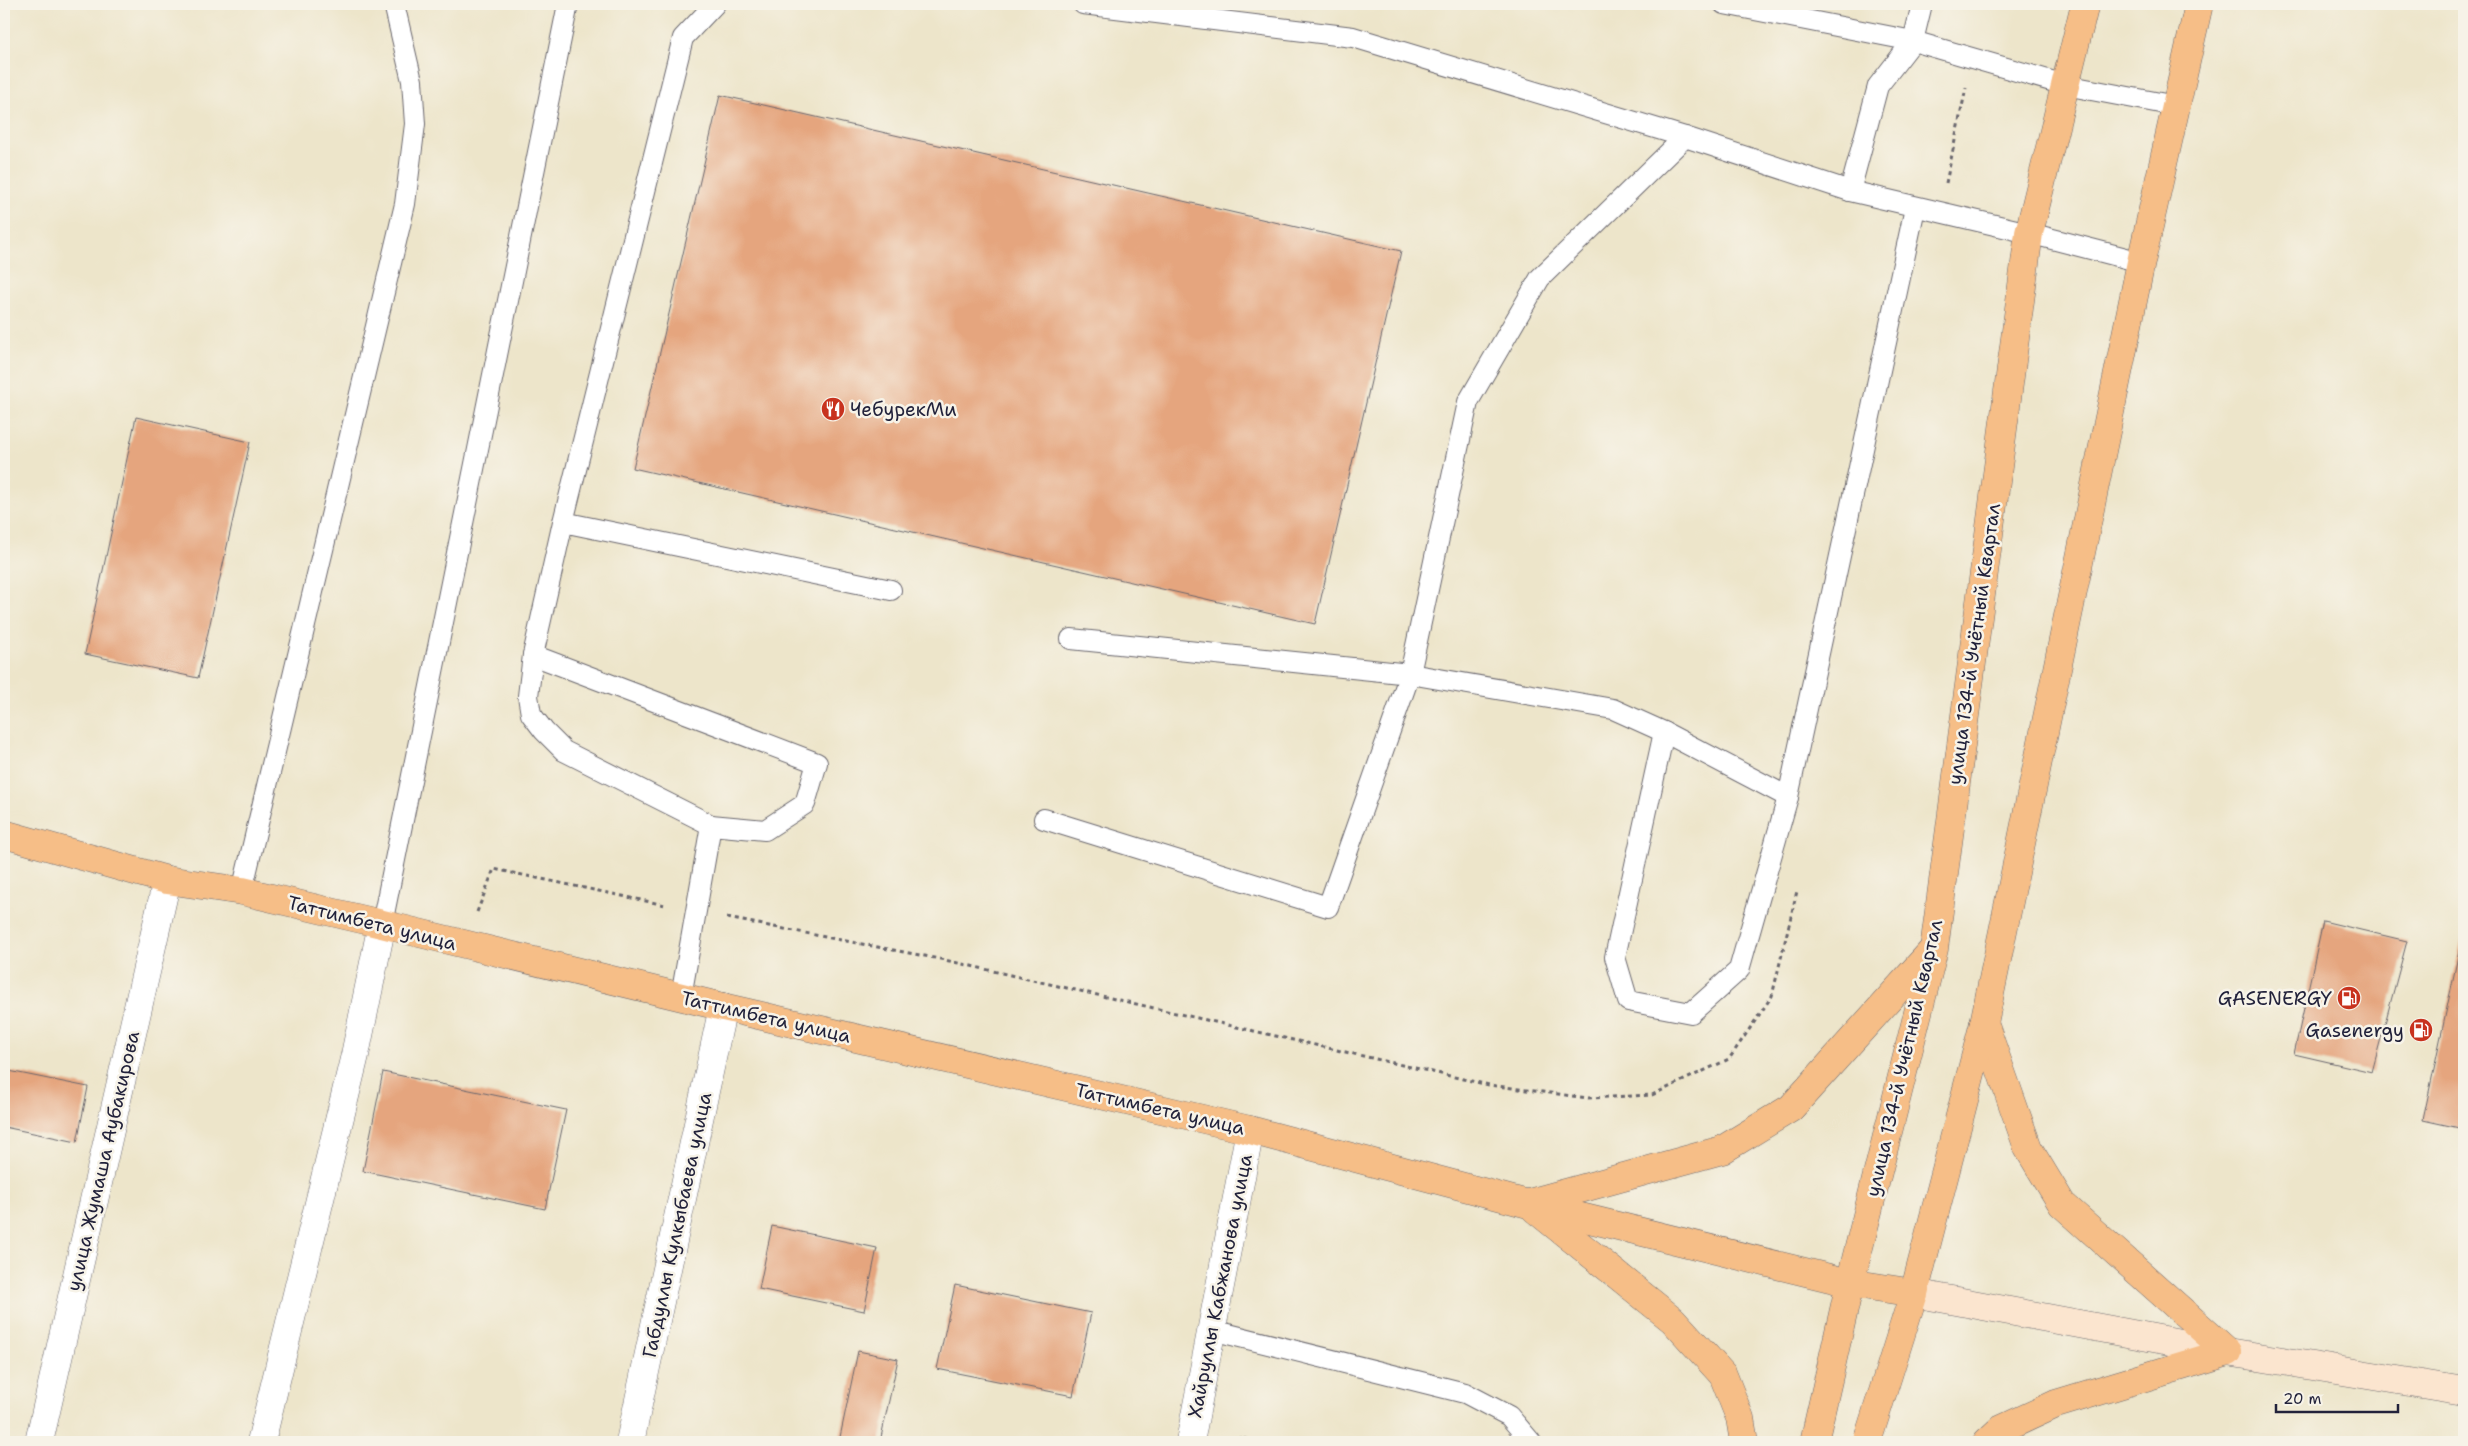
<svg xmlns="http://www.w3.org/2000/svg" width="2468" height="1446" font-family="'Shantell Sans',sans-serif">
  <rect width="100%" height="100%" fill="#f7f3e8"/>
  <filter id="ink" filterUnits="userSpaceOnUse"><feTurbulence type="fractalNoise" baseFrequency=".02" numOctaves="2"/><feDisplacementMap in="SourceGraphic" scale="10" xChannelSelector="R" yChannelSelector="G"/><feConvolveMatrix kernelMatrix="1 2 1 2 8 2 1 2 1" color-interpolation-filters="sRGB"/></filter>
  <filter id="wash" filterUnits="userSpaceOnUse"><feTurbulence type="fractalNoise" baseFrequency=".0096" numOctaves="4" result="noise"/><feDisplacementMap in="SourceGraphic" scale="20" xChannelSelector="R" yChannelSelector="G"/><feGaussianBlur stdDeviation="1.12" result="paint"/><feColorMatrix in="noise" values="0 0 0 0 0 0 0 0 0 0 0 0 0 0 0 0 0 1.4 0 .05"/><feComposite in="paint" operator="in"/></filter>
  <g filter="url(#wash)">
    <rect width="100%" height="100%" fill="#ede5ca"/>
    <g id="blocks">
      <g fill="#e5a57e">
        <polygon points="720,95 1401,251 1315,624 633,468"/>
        <polygon points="136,417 250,442 198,678 85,654"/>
        <polygon points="2323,921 2407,941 2372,1072 2294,1054"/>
        <polygon points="2464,928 2464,1129 2423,1120"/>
        <polygon points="4,1070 88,1087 77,1142 4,1127"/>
        <polygon points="383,1072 566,1110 545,1209 363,1171"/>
        <polygon points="772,1226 877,1248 864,1311 759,1289"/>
        <polygon points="955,1285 1091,1313 1073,1396 937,1369"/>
        <polygon points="858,1351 898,1359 880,1442 839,1442"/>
        <polygon points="1240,1437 1259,1441 1259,1442 1239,1442"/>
      </g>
    </g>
  </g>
  <g filter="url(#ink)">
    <use href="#blocks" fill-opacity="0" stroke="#69666d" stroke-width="1"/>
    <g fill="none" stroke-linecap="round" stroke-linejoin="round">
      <g stroke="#69666d" stroke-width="22">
        <g id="lane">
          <polyline points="1083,4 1353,37 1685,137 1850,191 2029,233 2141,262"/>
          <polyline points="1724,4 1913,41 2065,85 2176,106"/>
          <polyline points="1850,191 1878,86 1913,41 1922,4"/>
          <polyline points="563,522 891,590"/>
          <polyline points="1071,639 1410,674 1613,709 1664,732 1788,797 1915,208"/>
          <polyline points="533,655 817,763 805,804 765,830 711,825"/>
          <polyline points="1664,732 1615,957 1628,1001 1691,1013 1739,970 1788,797"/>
          <polyline points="1044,819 1328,907 1410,674 1468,402 1540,278 1685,137"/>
          <polyline points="242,891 405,204 415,124 412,81 394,4"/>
          <polyline points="382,924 568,4"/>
          <polyline points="681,997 711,825 564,751 544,731 531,714 528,696 533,655 563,522 683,38 715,4"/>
          <polyline points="1212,1330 1465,1393 1509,1416 1531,1442"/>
        </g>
      </g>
      <g stroke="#69666d" stroke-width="29">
        <g id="street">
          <polyline points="39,1442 167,880"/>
          <polyline points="261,1442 355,1055 382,924"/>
          <polyline points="630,1442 723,1007"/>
          <polyline points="1190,1442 1250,1130"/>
        </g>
      </g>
      <g stroke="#69666d" stroke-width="29">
        <polyline id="secondary" points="1914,1293 2228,1352 2464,1391"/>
      </g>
      <g stroke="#69666d" stroke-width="29">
        <g id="primary">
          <polyline points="4,834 167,880 242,891 382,924 723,1007 1250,1130 1528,1204 1850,1283 1914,1293"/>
          <polyline points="1984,1023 2028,1148 2062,1204 2228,1352"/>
          <polyline points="1529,1203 1722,1150 1791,1108 1932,951"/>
          <polyline points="1535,1209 1673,1320 1723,1375 1740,1418 1744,1442"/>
          <polyline points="1814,1442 1850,1283 1934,949 2029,233 2085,4"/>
          <polyline points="1867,1442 1914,1293 1984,1023 2141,262 2199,4"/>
          <polyline points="1987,1442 2000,1430 2056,1404 2228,1352"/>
        </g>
      </g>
      <g stroke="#69666d" stroke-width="3" stroke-dasharray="4 4" stroke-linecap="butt">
        <polyline points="1946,183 1966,88"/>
        <polyline points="477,912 494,869 665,905"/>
        <polyline points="727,918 945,960 1489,1085 1588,1098 1652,1095 1729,1059 1772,996 1797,891"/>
      </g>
      <use href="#lane" stroke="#fff" stroke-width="20"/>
      <use href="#street" stroke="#fff" stroke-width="28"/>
      <use href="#secondary" stroke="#fbe5cf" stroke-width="28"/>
      <use href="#primary" stroke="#f6be87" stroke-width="28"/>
    </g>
  </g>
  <defs>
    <g id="restaurant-disc" transform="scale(1.25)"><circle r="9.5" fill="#c8321e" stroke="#f7f3e8"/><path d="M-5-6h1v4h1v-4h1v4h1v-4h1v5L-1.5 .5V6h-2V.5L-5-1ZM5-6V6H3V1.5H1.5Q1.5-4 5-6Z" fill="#fff"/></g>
    <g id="fuel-disc" transform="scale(1.25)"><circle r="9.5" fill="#c8321e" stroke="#f7f3e8"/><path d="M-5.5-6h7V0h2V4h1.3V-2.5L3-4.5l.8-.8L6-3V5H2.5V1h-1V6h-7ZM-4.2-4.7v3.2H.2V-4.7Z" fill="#fff"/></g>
  </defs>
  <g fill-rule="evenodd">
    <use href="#restaurant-disc" x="833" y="409"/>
    <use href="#fuel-disc" x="2349" y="998"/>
    <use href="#fuel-disc" x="2421" y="1030"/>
  </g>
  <g text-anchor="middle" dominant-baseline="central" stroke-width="5" stroke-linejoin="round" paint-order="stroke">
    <g font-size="19" fill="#22223b" stroke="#f7f3e8" text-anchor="end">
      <text x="850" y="409" text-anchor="start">ЧебурекМи</text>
      <text x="2332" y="998">GASENERGY</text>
      <text x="2404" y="1030">Gasenergy</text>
    </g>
    <g font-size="19" fill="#22223b" stroke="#f7f3e8">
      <text transform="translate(1974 644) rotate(-82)">улица 134-й Учётный Квартал</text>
      <text transform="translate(372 923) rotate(14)">Таттимбета улица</text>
      <text transform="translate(766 1017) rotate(13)">Таттимбета улица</text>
      <text transform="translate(1904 1058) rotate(-77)">улица 134-й Учётный Квартал</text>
      <text transform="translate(1160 1109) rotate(13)">Таттимбета улица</text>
      <text transform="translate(103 1161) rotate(-77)">улица Жумаша Аубакирова</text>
      <text transform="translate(677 1225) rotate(-78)">Габдуллы Кулкыбаева улица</text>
      <text transform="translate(1220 1286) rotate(-79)">Хайруллы Кабжанова улица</text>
    </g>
  </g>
  <rect width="2468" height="1446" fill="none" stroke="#f7f3e8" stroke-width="20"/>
  <path d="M2276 1404v8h122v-8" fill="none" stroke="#22223b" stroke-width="2.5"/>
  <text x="2283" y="1404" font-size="15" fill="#22223b" stroke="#f7f3e8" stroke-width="4" paint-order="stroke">20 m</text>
</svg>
